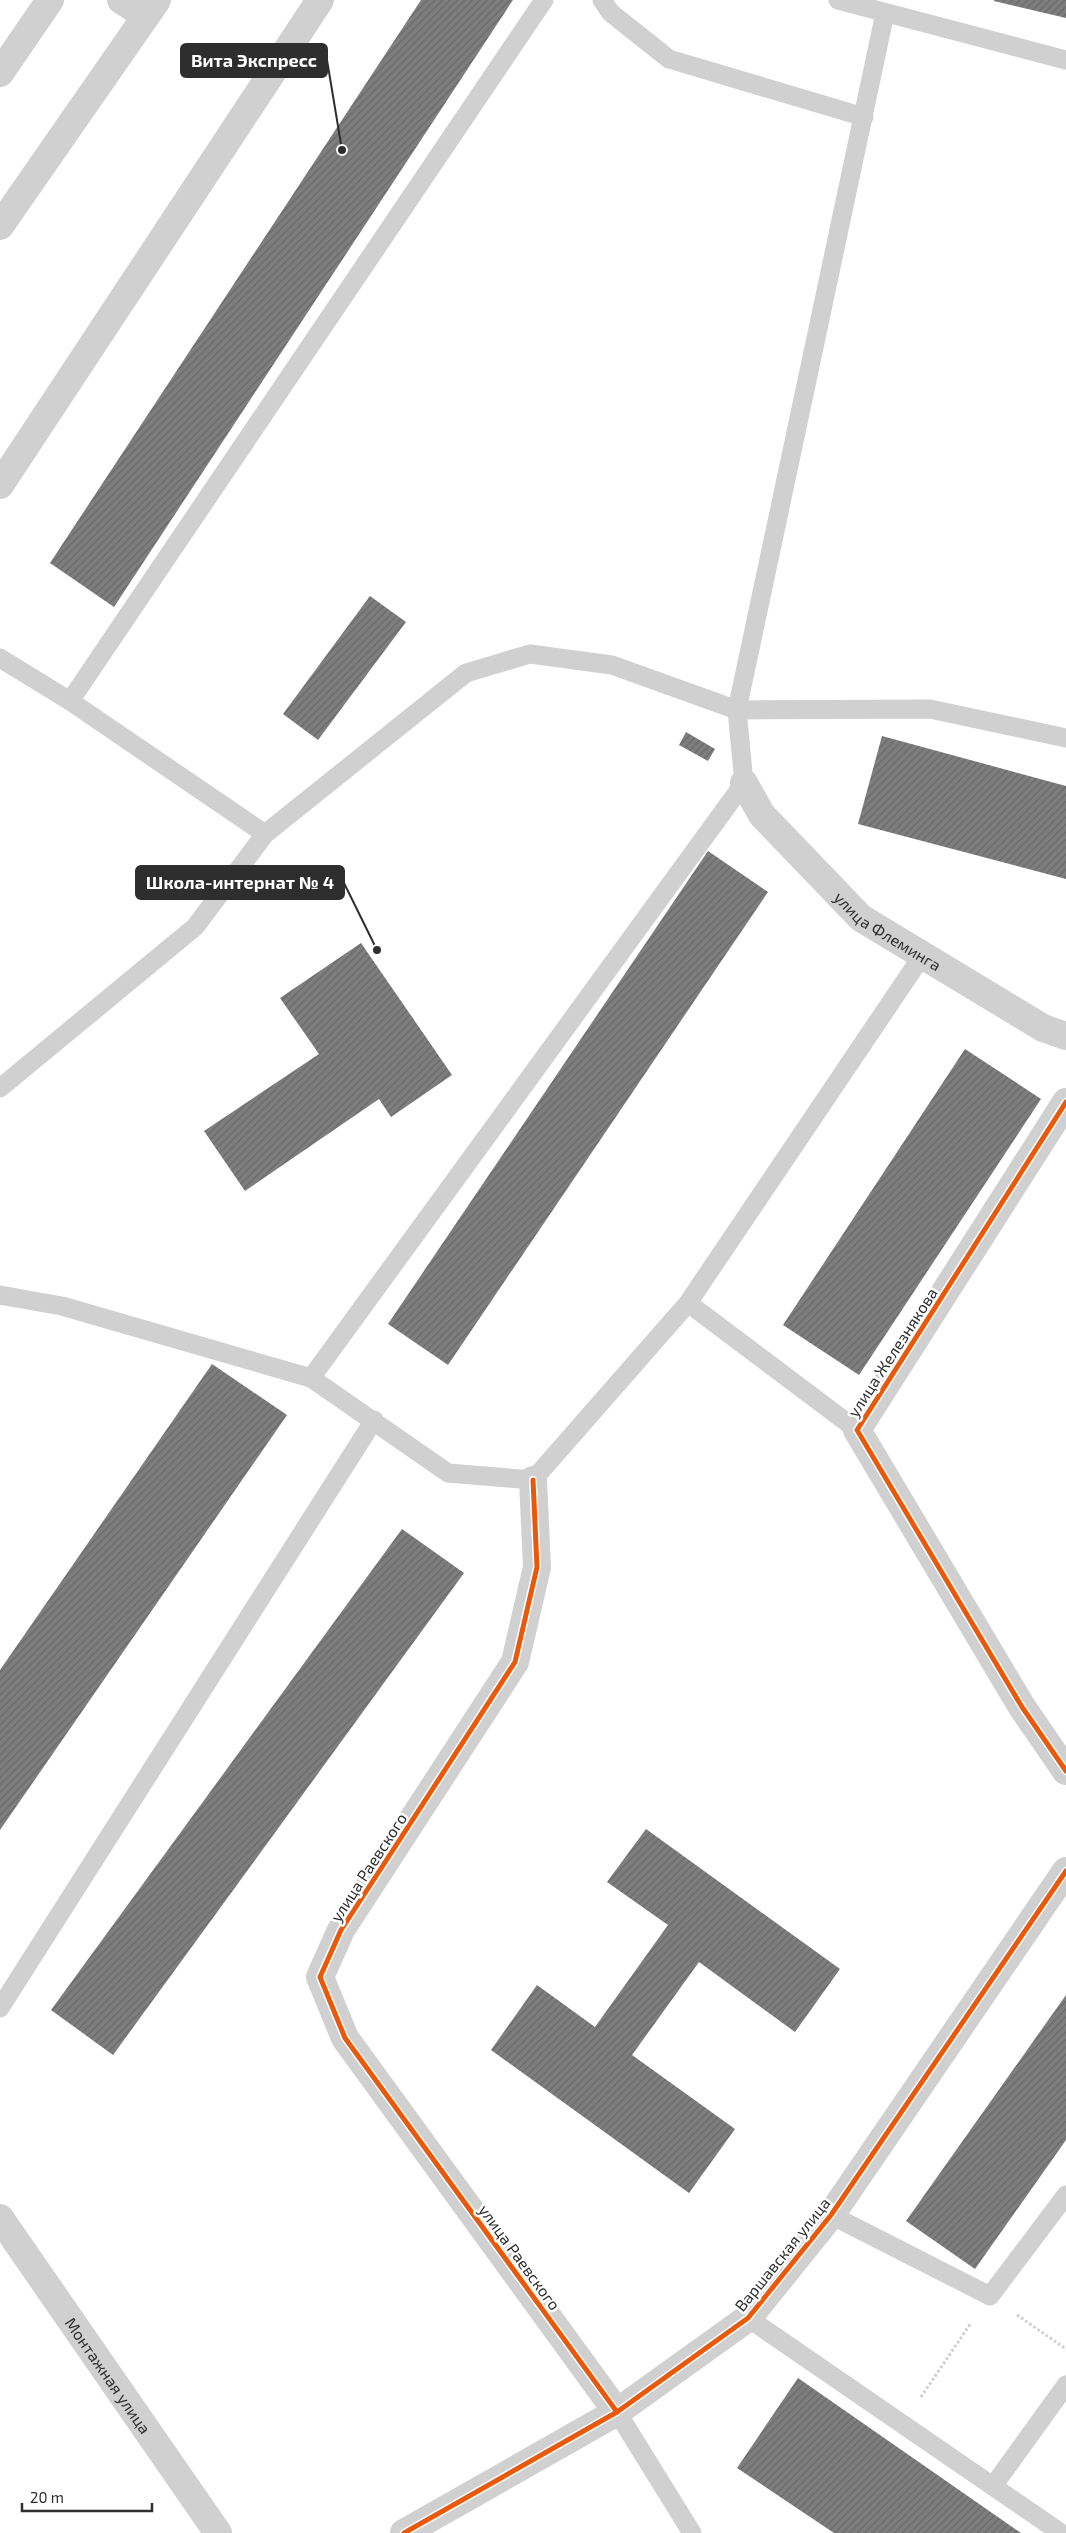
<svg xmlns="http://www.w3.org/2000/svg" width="1066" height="2533" font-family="'Exo 2',sans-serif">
  <defs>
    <pattern id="building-hatch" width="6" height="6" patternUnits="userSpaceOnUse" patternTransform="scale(1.25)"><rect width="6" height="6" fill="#7e7e7e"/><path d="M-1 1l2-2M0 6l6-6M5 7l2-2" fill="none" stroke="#686868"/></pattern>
  </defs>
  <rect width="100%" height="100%" fill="#fff"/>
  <g fill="url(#building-hatch)">
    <polygon points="421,0 513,0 114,607 50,563"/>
    <polygon points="1066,0 1066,18 994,1 994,0"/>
    <polygon points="370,596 406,622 318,740 283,714"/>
    <polygon points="686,732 715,749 708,761 679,745"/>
    <polygon points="882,736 1066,786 1066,879 858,824"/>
    <polygon points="708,851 768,892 448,1365 388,1324"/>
    <polygon points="361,943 452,1075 391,1117 379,1099 245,1191 204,1131 319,1054 280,998"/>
    <polygon points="965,1049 1041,1099 859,1375 783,1325"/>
    <polygon points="212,1364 287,1415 0,1830 0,1670"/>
    <polygon points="402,1529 464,1573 113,2055 51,2010"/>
    <polygon points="646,1829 840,1969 795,2032 699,1962 632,2055 735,2129 689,2193 491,2050 537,1985 595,2027 668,1925 607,1882"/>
    <polygon points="1066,1995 1066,2140 975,2269 906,2221"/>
    <polygon points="798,2378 1021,2533 834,2533 737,2468"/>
  </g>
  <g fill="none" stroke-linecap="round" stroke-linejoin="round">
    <g stroke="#cfcfcf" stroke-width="3" stroke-dasharray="2.5 2.5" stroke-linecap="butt">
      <polyline points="1017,2315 1066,2349"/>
      <polyline points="921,2397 971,2323"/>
    </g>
    <g stroke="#d0d0d0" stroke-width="19">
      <polyline points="602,0 611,13 669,59 864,117"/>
      <polyline points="838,0 1066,60"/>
      <polyline points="885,13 737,710 930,709 1066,738"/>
      <polyline points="0,658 70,701 265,834 466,673 530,654 612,665 737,710 744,783 311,1378"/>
      <polyline points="70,701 544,0"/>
      <polyline points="0,1088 195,927 265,834"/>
      <polyline points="0,1295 62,1306 311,1378 448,1473 533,1480 688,1303 922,956"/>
      <polyline points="688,1303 857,1430"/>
      <polyline points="0,2008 374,1420"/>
      <polyline points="831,2215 990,2296 1066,2195"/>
      <polyline points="748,2318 1061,2533"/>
      <polyline points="617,2412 692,2533"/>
      <polyline points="993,2486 1066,2385"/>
    </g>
    <g stroke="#d0d0d0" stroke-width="28">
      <polyline points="121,0 146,16 157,0"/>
      <polyline points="0,226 146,16"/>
      <polyline points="0,485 320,0"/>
      <path id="s1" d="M744 783 762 815 861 918 1043 1028 1066 1036"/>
      <polyline points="1066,1102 857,1430 1022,1707 1066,1771"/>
      <polyline points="533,1480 537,1567 515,1662 341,1930 320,1977 345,2038 617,2412"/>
      <path id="s2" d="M0 2218 218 2533"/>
      <polyline points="404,2533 617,2412 748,2318 831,2215 1066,1871"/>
    </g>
    <polyline stroke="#d0d0d0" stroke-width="28" points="0,73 50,0"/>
    <g stroke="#fff" stroke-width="8">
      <g id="cycleway">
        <polyline points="1066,1102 857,1430 1022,1707 1066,1771"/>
        <polyline points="533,1480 537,1567 515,1662 341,1930 320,1977 345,2038 617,2412"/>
        <polyline points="404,2533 617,2412 748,2318 831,2215 1066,1871"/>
      </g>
    </g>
    <use href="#cycleway" stroke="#e8590c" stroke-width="5"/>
  </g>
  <g text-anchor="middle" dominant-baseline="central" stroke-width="5" stroke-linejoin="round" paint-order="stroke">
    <g font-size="16" fill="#2e2e2e" stroke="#fff">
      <text stroke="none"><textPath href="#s1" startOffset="209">улица Флеминга</textPath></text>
      <text transform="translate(892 1352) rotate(-57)">улица Железнякова</text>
      <text transform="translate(368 1867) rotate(-57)">улица Раевского</text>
      <text transform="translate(782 2254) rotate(-51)">Варшавская улица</text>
      <text transform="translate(520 2257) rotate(54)">улица Раевского</text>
      <text stroke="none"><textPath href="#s2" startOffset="191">Монтажная улица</textPath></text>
    </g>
  </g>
  <path fill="none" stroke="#2e2e2e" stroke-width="2" d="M342 150L327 60M377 950L344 883"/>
  <g fill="#2e2e2e" stroke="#fff" stroke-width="2">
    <circle cx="342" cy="150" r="5"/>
    <circle cx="377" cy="950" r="5"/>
  </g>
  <g fill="#2e2e2e" stroke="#2e2e2e" stroke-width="2">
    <rect x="181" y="44" width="146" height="33" rx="5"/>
    <rect x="136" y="866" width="208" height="33" rx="5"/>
  </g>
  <g font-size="18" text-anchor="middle" font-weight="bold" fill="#fff">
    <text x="254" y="67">Вита Экспресс</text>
    <text x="240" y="889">Школа-интернат № 4</text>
  </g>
  <path d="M22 2503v8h130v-8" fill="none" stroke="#2e2e2e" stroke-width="2.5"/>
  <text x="30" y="2503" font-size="15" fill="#2e2e2e" stroke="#ffffff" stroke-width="4" paint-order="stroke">20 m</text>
</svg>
